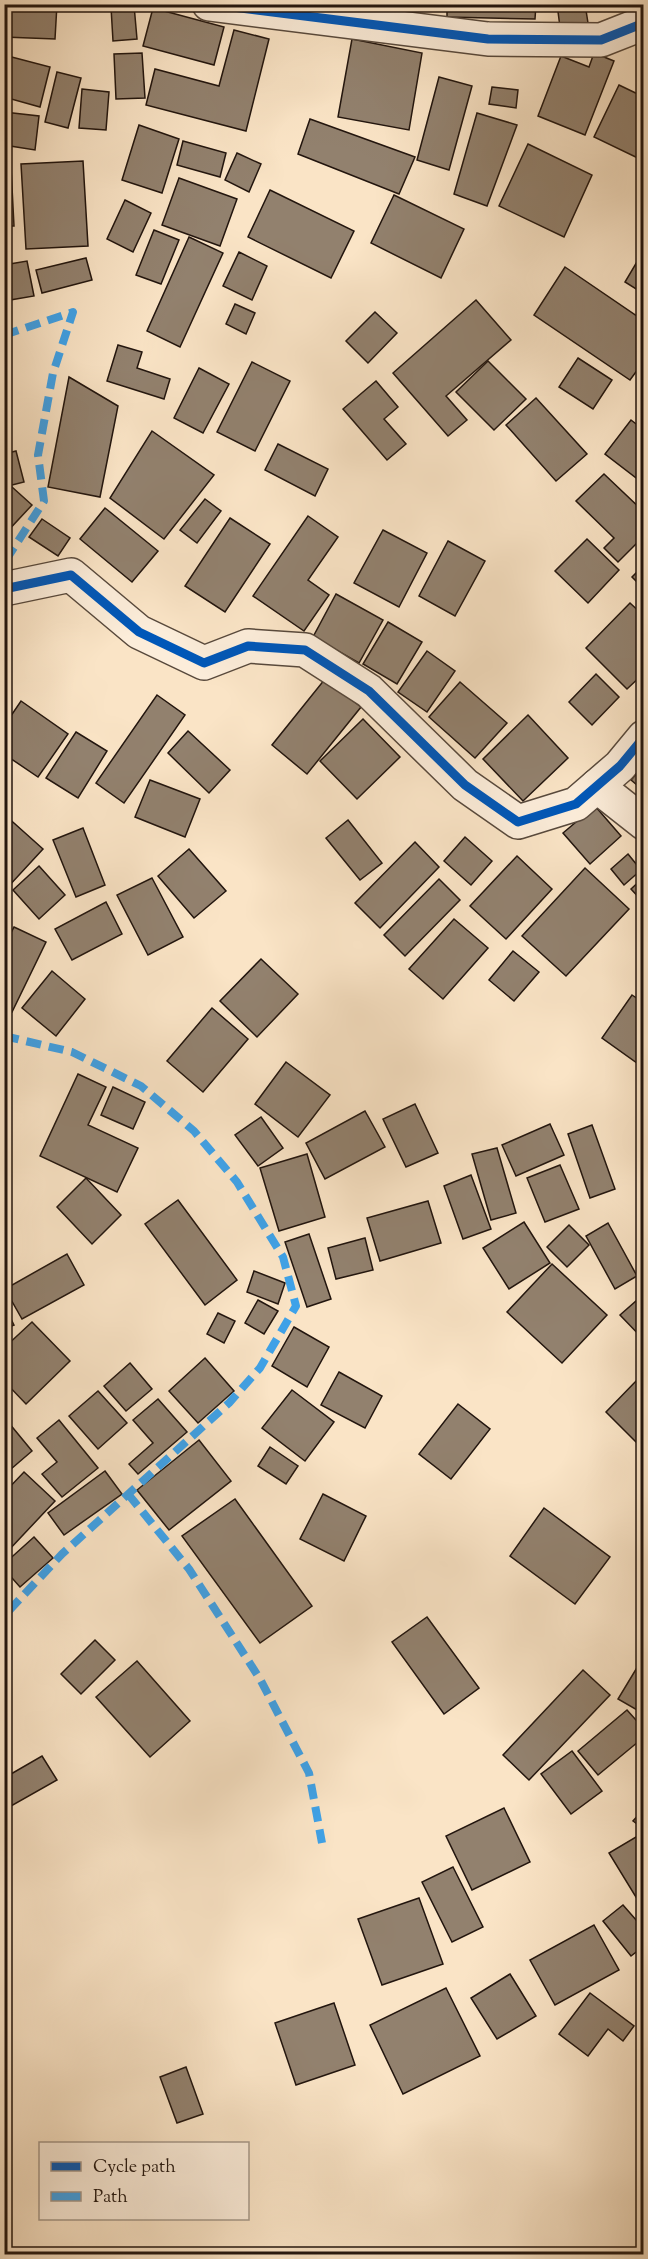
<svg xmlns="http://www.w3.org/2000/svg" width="648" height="2259" font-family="'Sorts Mill Goudy',serif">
  <rect width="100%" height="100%" fill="#fae4c6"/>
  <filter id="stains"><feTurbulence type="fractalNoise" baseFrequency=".00333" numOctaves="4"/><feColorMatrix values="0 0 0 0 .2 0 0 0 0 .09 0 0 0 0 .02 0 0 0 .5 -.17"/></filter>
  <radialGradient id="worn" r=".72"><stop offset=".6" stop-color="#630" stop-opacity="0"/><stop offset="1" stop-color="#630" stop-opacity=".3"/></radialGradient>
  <g fill="#92816e" stroke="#22150e" stroke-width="1.5">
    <polygon points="4,4 57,4 55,39 4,37"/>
    <polygon points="401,4 438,4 437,9"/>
    <polygon points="447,4 536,4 535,19 447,17"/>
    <polygon points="557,4 585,4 588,23 560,27"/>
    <polygon points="134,5 137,39 113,41 111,7"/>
    <polygon points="153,8 224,27 214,65 143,46"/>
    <polygon points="234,30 269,39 246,131 146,105 155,69 219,86"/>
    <polygon points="352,39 422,53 409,130 338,117"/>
    <polygon points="142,53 145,98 116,99 114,54"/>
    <polygon points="594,53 614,61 585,135 538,116 561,56 589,67"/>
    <polygon points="4,55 50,67 40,107 4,97"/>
    <polygon points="57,72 81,78 68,128 45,122"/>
    <polygon points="439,77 472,86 449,170 417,160"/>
    <polygon points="619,85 644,97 644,161 594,137"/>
    <polygon points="492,87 518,90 516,108 489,104"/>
    <polygon points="82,89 109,92 106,130 79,128"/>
    <polygon points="4,112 39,116 35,150 4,145"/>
    <polygon points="477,113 517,125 487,206 454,194"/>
    <polygon points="310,119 415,157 399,194 298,154"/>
    <polygon points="139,125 179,139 162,193 122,180"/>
    <polygon points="183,141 226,153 220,177 177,165"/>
    <polygon points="528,144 592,175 564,237 499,206"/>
    <polygon points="237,153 261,164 249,192 225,180"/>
    <polygon points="83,161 88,246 26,249 21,164"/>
    <polygon points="4,168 11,168 14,226 4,226"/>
    <polygon points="179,178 237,199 220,246 162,225"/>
    <polygon points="270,190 354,231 331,278 248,237"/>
    <polygon points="394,195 464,229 441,278 371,243"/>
    <polygon points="125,200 151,213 133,252 107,239"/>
    <polygon points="154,230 179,240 161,284 136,275"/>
    <polygon points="189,237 223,253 180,347 147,331"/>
    <polygon points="644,250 644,294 625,282"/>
    <polygon points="239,252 267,266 252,300 223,286"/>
    <polygon points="86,258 92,280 42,293 36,270"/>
    <polygon points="27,261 34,296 4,301 4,265"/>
    <polygon points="565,267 644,321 644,361 630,380 534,315"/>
    <polygon points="476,300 511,340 446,396 467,420 448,436 393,373"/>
    <polygon points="235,304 255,313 246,334 226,324"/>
    <polygon points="375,312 397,333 368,363 346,341"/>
    <polygon points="118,345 142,352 137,368 170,379 164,399 107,381"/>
    <polygon points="578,358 612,380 593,409 559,387"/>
    <polygon points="488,361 526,399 494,430 456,392"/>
    <polygon points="252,362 290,381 255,451 217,432"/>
    <polygon points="199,368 229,384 203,433 174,418"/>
    <polygon points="69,377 118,406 100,497 48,487"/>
    <polygon points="376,381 398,407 384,419 406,444 387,460 343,409"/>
    <polygon points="536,398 587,454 556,481 506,425"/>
    <polygon points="631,420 644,430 644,484 605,454"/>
    <polygon points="152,431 214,475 164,539 110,498"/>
    <polygon points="278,444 328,469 315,496 265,470"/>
    <polygon points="16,451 24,482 4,487 4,454"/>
    <polygon points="604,474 644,512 644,536 618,562 604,548 614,538 576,501"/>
    <polygon points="12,487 32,505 4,535 4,494"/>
    <polygon points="205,499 221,511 197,543 180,530"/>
    <polygon points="105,508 158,551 132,582 80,539"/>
    <polygon points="308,516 338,537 308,580 329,595 304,631 253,596"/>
    <polygon points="230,518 270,544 225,612 185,586"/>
    <polygon points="42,519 70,538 58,556 29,537"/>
    <polygon points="383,530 427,553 399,607 354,583"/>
    <polygon points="587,539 619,570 588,603 555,571"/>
    <polygon points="448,541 485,561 455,616 419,596"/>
    <polygon points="644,565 644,589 632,577"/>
    <polygon points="336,594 383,620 359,663 313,637"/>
    <polygon points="630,603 644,616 644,673 627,689 586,648"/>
    <polygon points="388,622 422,642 397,684 363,664"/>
    <polygon points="427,651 455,671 427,712 398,692"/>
    <polygon points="596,674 619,697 592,725 569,702"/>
    <polygon points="325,679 361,707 307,774 272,745"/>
    <polygon points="460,682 507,723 475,758 429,717"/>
    <polygon points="157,695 185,715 124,803 96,783"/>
    <polygon points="21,701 68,734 38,777 4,754 4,726"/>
    <polygon points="528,715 568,758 523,801 483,759"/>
    <polygon points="363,719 400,757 357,799 320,761"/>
    <polygon points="188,731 230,770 209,793 168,753"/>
    <polygon points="76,732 107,751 78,798 46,778"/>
    <polygon points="644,765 644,791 631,780"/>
    <polygon points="150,780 200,799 185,837 135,817"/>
    <polygon points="595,806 621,836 590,864 563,833"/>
    <polygon points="5,815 43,849 8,887 4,883"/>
    <polygon points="348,820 382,863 360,880 326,838"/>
    <polygon points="83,828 105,885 76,897 53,840"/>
    <polygon points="465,837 492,861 471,885 444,861"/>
    <polygon points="415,842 439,867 380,928 355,903"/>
    <polygon points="189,849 226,891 194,918 158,876"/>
    <polygon points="628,854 641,870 624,885 611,869"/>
    <polygon points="517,856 552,889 506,939 470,906"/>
    <polygon points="39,866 65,895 39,919 13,890"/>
    <polygon points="585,868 629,909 566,976 522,936"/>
    <polygon points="644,877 644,903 631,889"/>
    <polygon points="152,878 183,937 148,955 117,895"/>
    <polygon points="439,879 460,900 405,956 384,935"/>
    <polygon points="106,902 122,934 72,960 55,929"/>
    <polygon points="454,919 488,948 443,999 409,969"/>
    <polygon points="14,927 46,942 12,1012 4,1009 4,947"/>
    <polygon points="513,951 539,972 514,1001 489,980"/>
    <polygon points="261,959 298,994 257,1037 220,1001"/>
    <polygon points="52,971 85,999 56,1036 22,1008"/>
    <polygon points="632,995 644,1003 644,1068 602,1038"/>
    <polygon points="212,1008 248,1039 203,1092 167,1061"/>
    <polygon points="286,1062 330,1095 298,1137 255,1104"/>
    <polygon points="78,1074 106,1087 88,1125 138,1148 117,1192 40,1156"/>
    <polygon points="113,1087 145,1102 133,1129 101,1115"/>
    <polygon points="415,1104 438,1153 406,1167 383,1119"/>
    <polygon points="365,1111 385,1147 325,1179 306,1143"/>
    <polygon points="261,1117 283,1148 258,1166 235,1135"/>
    <polygon points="550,1124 564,1155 516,1176 502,1145"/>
    <polygon points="592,1125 615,1189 590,1198 568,1134"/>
    <polygon points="497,1148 516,1213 491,1220 472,1154"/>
    <polygon points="307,1154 325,1217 279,1231 260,1168"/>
    <polygon points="560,1165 579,1209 545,1222 527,1178"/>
    <polygon points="471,1175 491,1229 463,1239 444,1186"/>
    <polygon points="86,1178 121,1215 92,1244 57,1207"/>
    <polygon points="178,1200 237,1280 205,1305 145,1224"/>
    <polygon points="428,1201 441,1243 380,1261 367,1218"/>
    <polygon points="524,1222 550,1263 509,1289 483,1248"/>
    <polygon points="608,1223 637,1276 615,1289 586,1236"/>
    <polygon points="569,1225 589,1245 567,1267 547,1247"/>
    <polygon points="309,1234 331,1299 307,1307 285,1242"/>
    <polygon points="365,1238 373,1270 336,1279 328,1248"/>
    <polygon points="67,1254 84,1285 22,1319 5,1289"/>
    <polygon points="552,1264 607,1315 562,1363 507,1312"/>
    <polygon points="254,1271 285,1283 278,1304 247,1292"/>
    <polygon points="644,1294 644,1340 620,1315"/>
    <polygon points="258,1300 278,1311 264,1334 245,1323"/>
    <polygon points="4,1305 14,1325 4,1329"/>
    <polygon points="218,1313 235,1321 224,1343 207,1334"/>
    <polygon points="32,1322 70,1361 26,1404 4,1381 4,1348"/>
    <polygon points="294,1327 329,1347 307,1387 272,1366"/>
    <polygon points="205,1358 234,1391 198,1423 169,1391"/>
    <polygon points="130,1363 152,1389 126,1411 104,1386"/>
    <polygon points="339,1372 382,1396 365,1428 321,1405"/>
    <polygon points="638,1379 644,1384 644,1450 606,1412"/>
    <polygon points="292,1390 334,1422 305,1461 262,1428"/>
    <polygon points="98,1391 127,1423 98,1449 69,1416"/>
    <polygon points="158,1399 187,1432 138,1474 129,1464 153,1443 133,1420"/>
    <polygon points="458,1404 490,1429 451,1479 419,1454"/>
    <polygon points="4,1417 32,1451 11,1469 4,1462"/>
    <polygon points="59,1420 98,1468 62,1497 42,1474 57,1462 37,1438"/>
    <polygon points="199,1440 231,1481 169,1530 137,1490"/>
    <polygon points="270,1447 298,1466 286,1484 258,1466"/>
    <polygon points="105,1471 122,1494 64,1535 48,1513"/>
    <polygon points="24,1472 55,1501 7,1552 4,1550 4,1493"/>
    <polygon points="323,1494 366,1516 344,1561 300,1539"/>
    <polygon points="235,1499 312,1606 260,1643 182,1536"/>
    <polygon points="544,1508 610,1557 575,1604 510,1556"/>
    <polygon points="34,1537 53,1558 20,1587 4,1569 4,1564"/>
    <polygon points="427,1617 479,1688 444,1714 392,1642"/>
    <polygon points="95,1640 115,1660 81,1694 61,1674"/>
    <polygon points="644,1656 644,1714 618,1699"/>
    <polygon points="137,1661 190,1721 150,1757 96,1697"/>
    <polygon points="583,1670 610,1695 529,1780 503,1755"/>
    <polygon points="627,1710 644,1729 644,1737 598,1775 578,1751"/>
    <polygon points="572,1751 602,1791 571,1814 541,1774"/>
    <polygon points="42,1756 57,1780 4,1810 4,1778"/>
    <polygon points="504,1808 530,1862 472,1890 446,1836"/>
    <polygon points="644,1809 644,1829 633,1821"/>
    <polygon points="641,1834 644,1839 642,1907 609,1853"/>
    <polygon points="453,1867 483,1927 452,1942 422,1882"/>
    <polygon points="419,1898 443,1964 382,1985 358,1919"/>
    <polygon points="623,1905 644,1929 644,1946 631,1956 603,1921"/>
    <polygon points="594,1925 619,1970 555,2005 530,1960"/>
    <polygon points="510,1974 536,2016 497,2039 471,1998"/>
    <polygon points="446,1988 480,2056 403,2094 370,2025"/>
    <polygon points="590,1993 634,2026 623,2041 608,2029 588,2056 559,2034"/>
    <polygon points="334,2003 355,2065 296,2085 275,2023"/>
    <polygon points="186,2067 203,2114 177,2123 160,2077"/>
  </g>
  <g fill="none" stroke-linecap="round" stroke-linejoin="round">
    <g stroke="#58493c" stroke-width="36">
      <g id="minor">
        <polyline points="209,4 488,39 601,40 644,23"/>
        <polyline points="4,589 71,575 139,632 204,663 248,646 305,650 369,691 465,785 518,822 576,804 620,766 644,737"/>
        <polyline points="597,786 644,823"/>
      </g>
    </g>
    <use href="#minor" stroke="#fcedda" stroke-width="33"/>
    <g stroke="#3ea2e9" stroke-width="8" stroke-dasharray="15 8" stroke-linecap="butt">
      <polyline points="4,335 73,312 53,373 38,455 44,501 4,563"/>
      <polyline points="4,1036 72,1052 141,1086 194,1131 237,1182 283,1257 296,1306 260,1368 229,1403 62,1554 4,1616"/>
      <polyline points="128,1494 189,1569 260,1679 309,1773 322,1843"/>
    </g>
    <g stroke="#fcedda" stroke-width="13">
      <g id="cycleway">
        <polyline points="209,4 488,39 601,40 644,23"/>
        <polyline points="4,589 71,575 139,632 204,663 248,646 305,650 369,691 465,785 518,822 576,804 620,766 644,737"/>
      </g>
    </g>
    <use href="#cycleway" stroke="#0057b8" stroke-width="9"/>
  </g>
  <rect width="648" height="2259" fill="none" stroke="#fae4c6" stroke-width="24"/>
  <rect x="6" y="6" width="636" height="2247" fill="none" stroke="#22150e" stroke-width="3"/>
  <rect x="12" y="12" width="624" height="2235" fill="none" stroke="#22150e" stroke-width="1.5"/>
  <rect x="39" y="2142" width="210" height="78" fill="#fcedda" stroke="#a59788" stroke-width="1.5"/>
  <rect x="51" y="2162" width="30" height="9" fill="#0057b8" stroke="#a59788" stroke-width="1.5"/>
  <text x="93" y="2172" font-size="18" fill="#22150e">Cycle path</text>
  <rect x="51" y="2192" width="30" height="9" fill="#3ea2e9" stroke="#a59788" stroke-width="1.5"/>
  <text x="93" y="2202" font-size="18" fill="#22150e">Path</text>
  <rect width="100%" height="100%" filter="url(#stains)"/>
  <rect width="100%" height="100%" fill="url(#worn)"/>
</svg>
